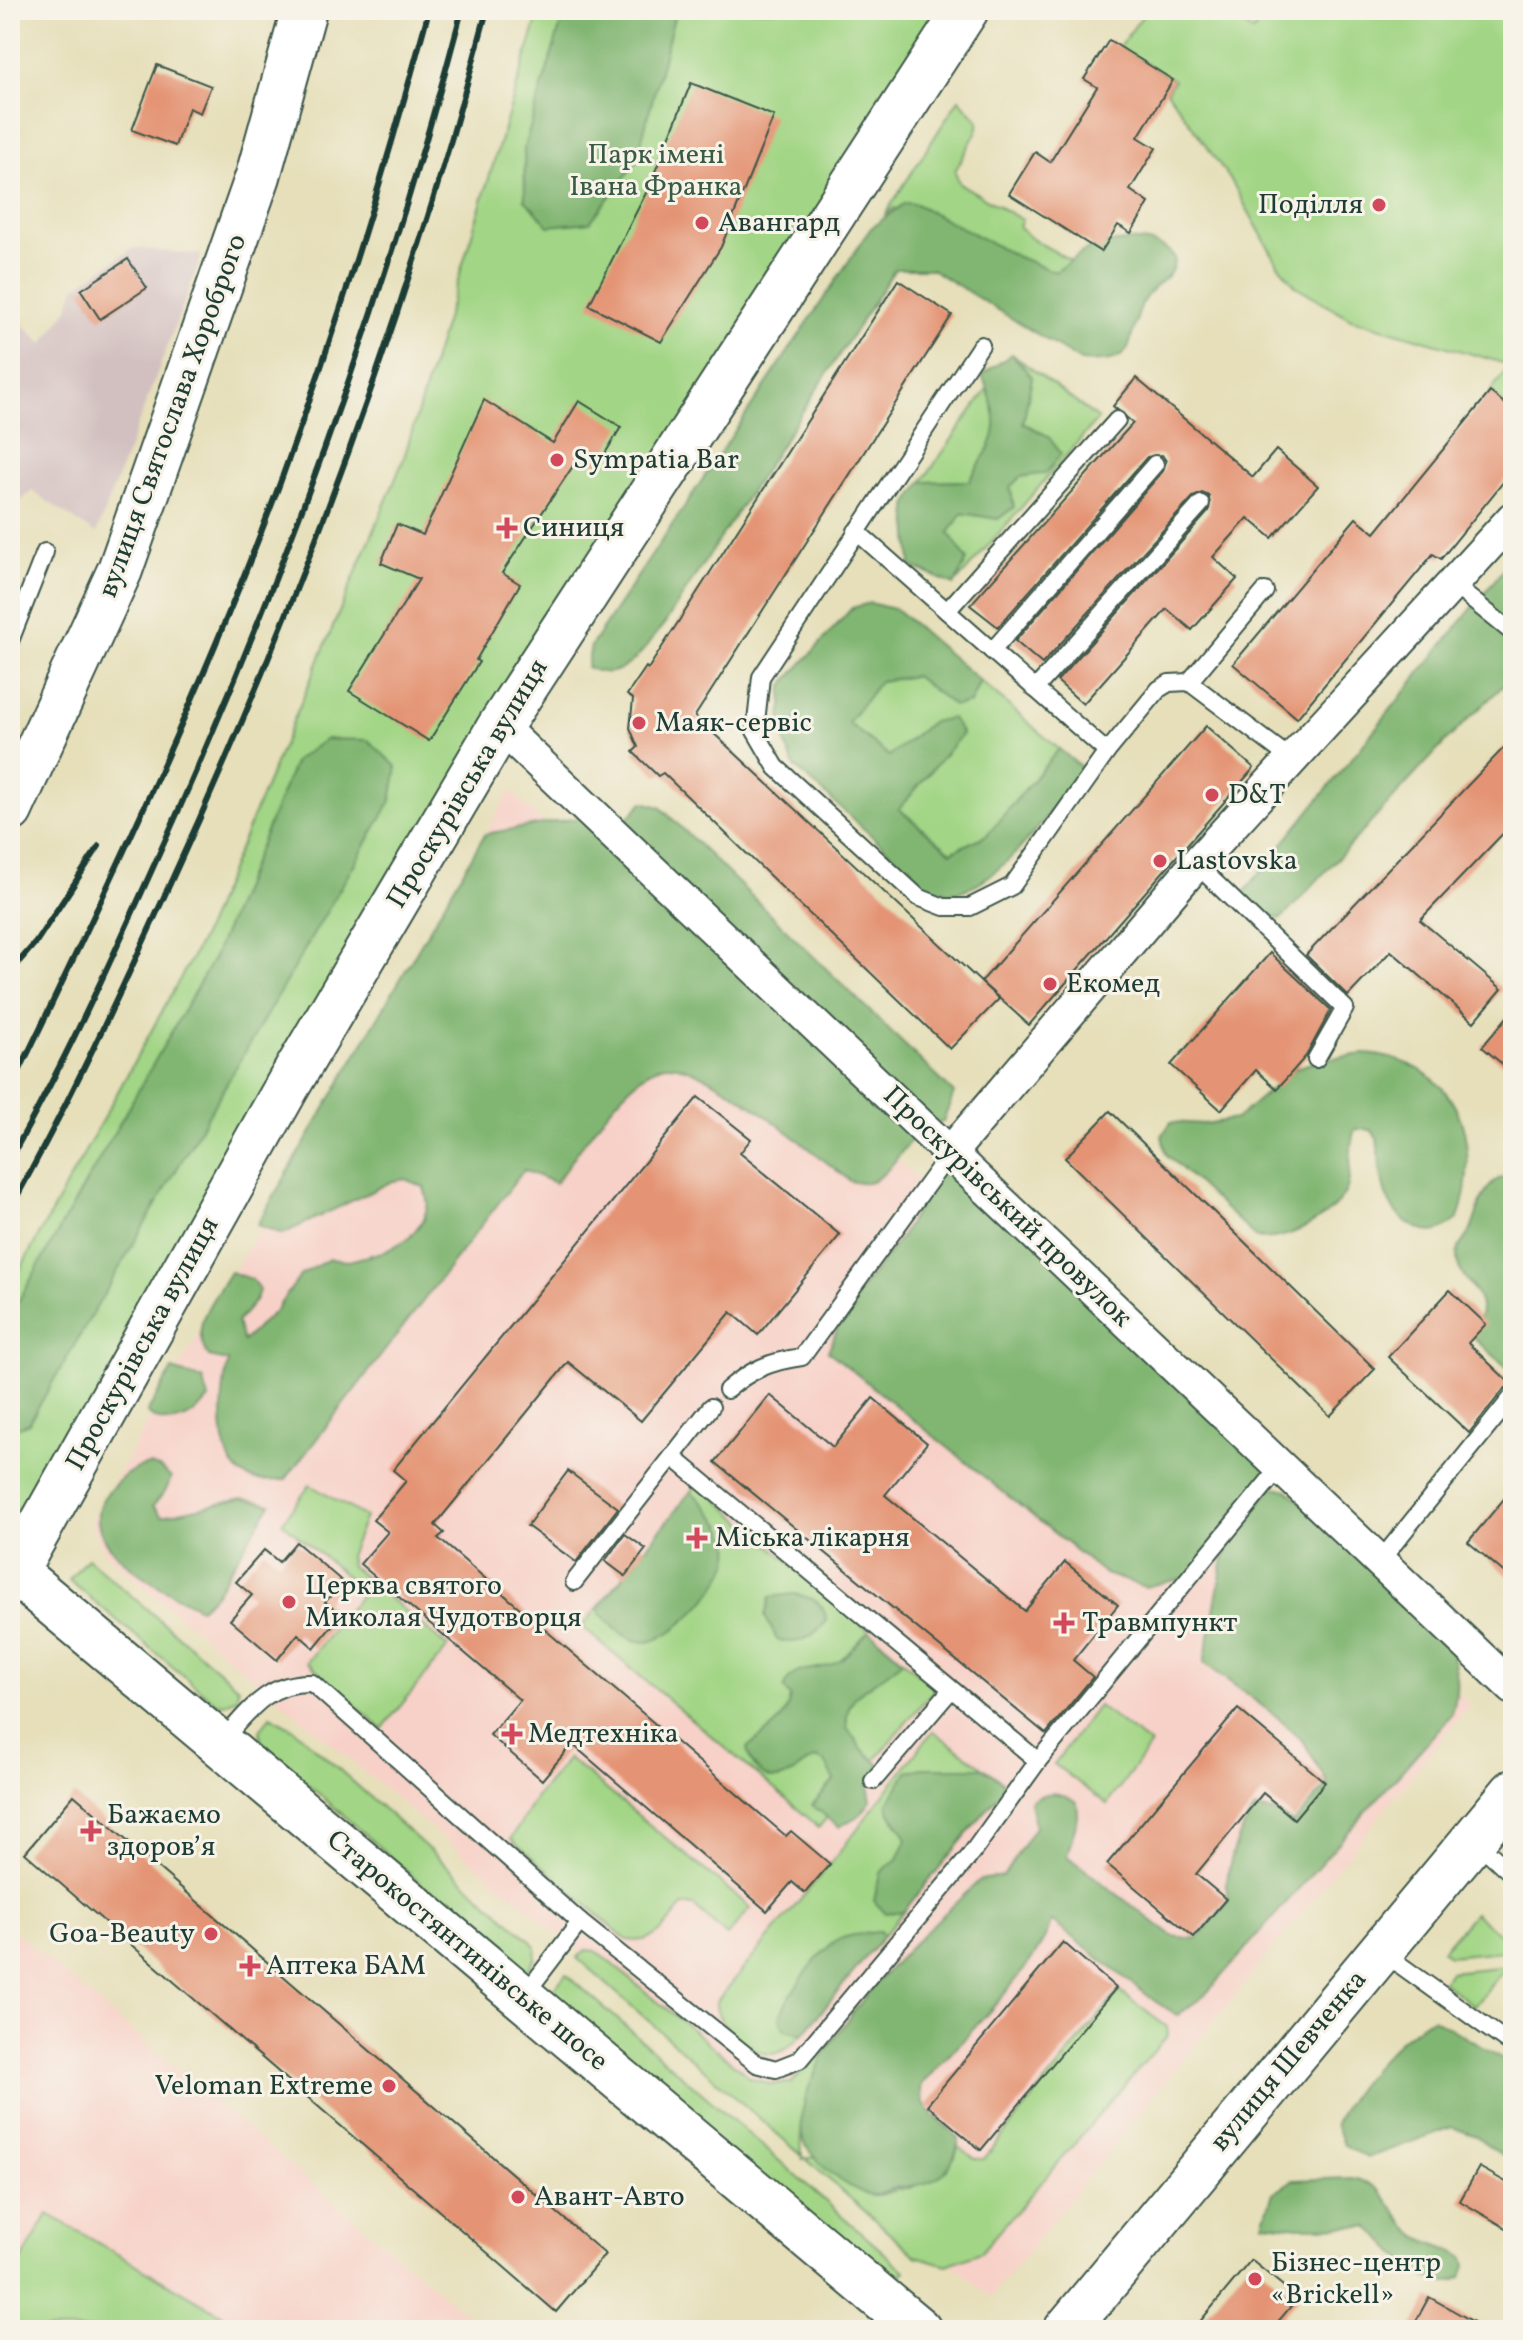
<svg xmlns="http://www.w3.org/2000/svg" width="1523" height="2340" font-family="Vollkorn,serif">
  <rect width="100%" height="100%" fill="#f7f3e8"/>
  <filter id="ink" filterUnits="userSpaceOnUse"><feTurbulence type="fractalNoise" baseFrequency=".0125" numOctaves="2"/><feDisplacementMap in="SourceGraphic" scale="16" xChannelSelector="R" yChannelSelector="G"/><feConvolveMatrix kernelMatrix="1 2 1 2 8 2 1 2 1" color-interpolation-filters="sRGB"/></filter>
  <filter id="wash" filterUnits="userSpaceOnUse"><feTurbulence type="fractalNoise" baseFrequency=".006" numOctaves="4" result="noise"/><feDisplacementMap in="SourceGraphic" scale="32" xChannelSelector="R" yChannelSelector="G"/><feGaussianBlur stdDeviation="1.8" result="paint"/><feColorMatrix in="noise" values="0 0 0 0 0 0 0 0 0 0 0 0 0 0 0 0 0 1.4 0 .05"/><feComposite in="paint" operator="in"/></filter>
  <g filter="url(#wash)">
    <rect width="100%" height="100%" fill="#e6dfba"/>
    <g fill="#f7d1c8">
      <polygon points="510,791 1470,1704 991,2297 105,1554 91,1522"/>
      <polygon points="10,1928 485,2330 10,2330"/>
    </g>
    <polygon fill="#d2bfc0" points="133,248 202,255 96,534 32,491 10,511 10,313 43,344 68,309 75,287"/>
    <g fill="#a2d585" stroke="#60895c" stroke-width="2">
      <polygon points="540,10 947,10 27,1513 10,1506 10,1288 199,944 403,461"/>
      <polygon points="1147,10 1226,10 1253,32 1271,10 1513,10 1513,411 1490,392 1510,365 1351,319 1296,286 1279,266 1232,182 1167,91 1174,80 1119,47"/>
      <polygon points="959,99 979,121 977,131 955,171 959,183 1022,220 1019,227 1032,239 1072,261 1055,272 1044,268 894,208 884,216"/>
      <polygon points="1012,354 1098,419 954,585 967,560 949,533 962,513 998,519 1014,507 1010,487 1020,477 1046,473 1048,436 1023,423 1032,377"/>
      <path d="M988 388C1005 431 992 446 969 481L922 482Z"/>
      <polygon points="915,676 954,706 970,703 980,681 1059,749 987,835 951,852 899,809 961,734 932,722 889,756 848,723 880,681"/>
      <polygon points="698,1483 935,1688 819,1827 582,1627"/>
      <polygon points="310,1485 365,1517 349,1556 351,1566 448,1647 382,1729 307,1662 364,1591 282,1522"/>
      <polygon points="87,1558 238,1687 237,1698 224,1704 216,1703 69,1580"/>
      <polygon points="1098,1706 1151,1745 1107,1804 1054,1764"/>
      <polygon points="270,1716 294,1729 530,1940 536,1948 535,1959 526,1971 519,1971 275,1755 261,1741 260,1731"/>
      <path d="M933 1731 1007 1785 803 2034C794 2042 784 2054 771 2054 749 2054 714 2023 716 2002L830 1864Z"/>
      <path d="M568 1758 751 1908 727 1936 694 1906H683C666 1926 655 1945 627 1940L511 1839 536 1797Z"/>
      <polygon points="1474,1913 1513,1946 1513,1950 1449,1956 1442,1950"/>
      <path d="M586 1950 596 1951 751 2078 769 2084 791 2083 841 2030 809 2094 801 2126 802 2159 814 2157C830 2170 853 2194 874 2195 887 2196 897 2187 911 2188L955 2158 958 2147 976 2159H984L1119 1991 1167 2027 1168 2035 981 2252 947 2265 916 2256 577 1958Z"/>
      <polygon points="1507,1966 1474,2006 1442,1981 1450,1972"/>
      <polygon points="566,1974 905,2271 889,2289 551,2001 554,1989"/>
      <polygon points="48,2214 249,2330 10,2330 10,2281"/>
    </g>
    <g fill="#81b672" stroke="#507a53" stroke-width="2">
      <polygon points="565,10 676,10 636,162 590,222 549,226 525,200 524,148"/>
      <path d="M905 203 916 204 1016 256 1055 272C1065 267 1072 259 1081 253 1104 239 1158 233 1175 258 1173 282 1152 282 1143 302 1125 342 1140 366 1081 361L931 269H895L665 623C644 648 623 687 587 667L591 646 871 228Z"/>
      <path d="M1012 354 1032 377 1023 423 1048 436 1061 454 1046 473 1020 477 1010 487 1014 507 998 519 962 513 949 533 967 560 954 585 911 566 907 505 922 482 969 481C999 434 1003 428 982 375Z"/>
      <polygon points="1513,557 1513,676 1448,739 1286,914 1280,919 1246,906 1242,895"/>
      <path d="M870 603 897 610 980 681 970 703 954 706 915 676 880 681 848 723 889 756 932 722 952 718 962 734 899 809 951 852 987 835 1059 749 1083 769C1052 809 1010 874 961 891 949 895 936 889 925 884L794 766 781 731 783 685 852 608Z"/>
      <polygon points="326,739 368,740 397,767 391,801 29,1423 10,1431 10,1316 214,957 295,761"/>
      <path d="M643 802 660 807 954 1093 943 1122C937 1124 929 1125 924 1128 897 1146 889 1192 850 1181 816 1155 700 1054 661 1066 624 1078 579 1152 555 1183L524 1170 285 1480C275 1480 263 1482 253 1479 211 1469 222 1392 228 1361L209 1357C187 1326 213 1301 230 1272L252 1279 259 1290 256 1300 237 1322 243 1341 275 1311 301 1275 329 1259 349 1261 386 1251 409 1238 424 1219 428 1203 424 1187 405 1179 393 1181 283 1234 257 1225 485 834 594 815 623 841 627 819Z"/>
      <path d="M1365 1054C1458 1061 1484 1138 1458 1219 1445 1229 1435 1236 1419 1229 1379 1212 1382 1175 1377 1137L1371 1130 1355 1129C1348 1147 1352 1166 1348 1185 1340 1214 1285 1244 1257 1238L1166 1154 1162 1136 1171 1122 1204 1124 1236 1119 1296 1068 1323 1059Z"/>
      <polygon points="950,1153 1280,1467 1189,1577 1145,1587 1105,1574 828,1351 846,1309 902,1235"/>
      <path d="M1513 1174V1372H1512L1473 1337C1475 1328 1482 1316 1481 1307 1479 1287 1457 1277 1457 1257 1457 1246 1466 1239 1471 1230 1481 1206 1482 1179 1513 1174Z"/>
      <path d="M172 1370 203 1379 209 1399C193 1418 169 1431 147 1413Z"/>
      <path d="M150 1465 162 1469 171 1478 166 1490 153 1506 162 1516 242 1498 271 1504 215 1594 200 1608C162 1590 65 1540 109 1491 122 1477 131 1468 150 1465Z"/>
      <path d="M1273 1487 1288 1490 1446 1640C1458 1663 1459 1690 1452 1714L1204 1996 1177 2015 1156 2002 1051 1921C1045 1959 951 2052 922 2084 915 2110 946 2121 959 2140 952 2176 934 2185 900 2187 890 2188 882 2196 872 2195 846 2190 800 2155 801 2126 804 2040 921 1935 980 1880L1003 1876 1035 1827 1030 1801C1048 1790 1059 1791 1077 1802L1078 1816 1067 1856 1172 1936 1196 1939 1228 1902C1223 1872 1237 1833 1255 1809L1273 1812 1294 1823 1328 1784 1304 1742 1276 1716 1204 1663 1224 1558 1236 1531Z"/>
      <path d="M691 1491C705 1505 726 1524 730 1545 737 1575 676 1639 647 1642 627 1643 608 1623 598 1609Z"/>
      <path d="M794 1594C812 1598 826 1601 826 1622 811 1638 799 1646 777 1640L765 1616 770 1597Z"/>
      <path d="M869 1631 902 1660C882 1685 843 1687 847 1727L861 1748 880 1765 868 1784 871 1801 861 1814 839 1827 812 1805 835 1780 825 1762 816 1758C804 1763 794 1774 782 1778 764 1784 749 1763 747 1748 765 1731 787 1724 790 1696L784 1689C790 1663 821 1673 837 1662 849 1655 858 1641 869 1631Z"/>
      <path d="M922 1768H983L1007 1785 903 1912 886 1914 874 1901 880 1873 898 1858 907 1840C903 1825 888 1818 888 1803L907 1772Z"/>
      <path d="M880 1931 883 1936 803 2034 785 2030 780 2020C782 2001 821 1949 838 1940 849 1933 867 1935 880 1931Z"/>
      <path d="M1433 2018 1513 2065V2164L1476 2136 1452 2127 1367 2158 1343 2144 1335 2124C1352 2088 1398 2035 1433 2018Z"/>
      <path d="M1352 2178C1389 2185 1388 2209 1412 2232 1427 2245 1449 2246 1464 2258L1466 2266 1462 2277C1424 2298 1393 2246 1368 2226L1300 2227 1263 2223 1273 2193 1293 2180Z"/>
    </g>
    <g id="blocks">
      <g fill="#e49474">
        <polygon points="1109,40 1173,80 1138,137 1156,148 1130,190 1149,203 1131,233 1118,225 1101,252 1009,194 1035,152 1050,162 1097,87 1084,79"/>
        <polygon points="157,65 211,86 200,113 189,108 175,146 132,130"/>
        <polygon points="691,83 774,116 721,247 661,342 589,305 648,189"/>
        <polygon points="128,259 147,288 100,319 81,290"/>
        <polygon points="898,280 952,315 695,716 999,999 950,1049 663,773 658,776 633,752 638,747 630,728 633,699 627,695 646,667 648,669"/>
        <polygon points="1136,378 1253,477 1276,450 1318,486 1272,538 1248,518 1213,557 1237,579 1192,630 1167,609 1083,704 1057,681 1209,511 1209,496 1202,493 1193,497 1042,664 1015,641 1163,471 1166,461 1162,455 1147,457 998,627 970,605 1133,423 1113,406"/>
        <polygon points="1490,392 1513,410 1513,470 1441,559 1433,554 1297,718 1233,664 1356,518 1375,533"/>
        <polygon points="484,400 553,443 579,401 621,427 598,465 581,454 502,573 520,584 476,660 479,662 429,741 349,691 419,579 381,563 397,524 423,535"/>
        <polygon points="1206,726 1254,768 1029,1025 981,982"/>
        <polygon points="1513,738 1513,823 1420,920 1502,989 1474,1022 1391,951 1348,996 1306,955"/>
        <polygon points="1270,953 1331,1010 1306,1056 1277,1089 1256,1070 1221,1110 1171,1065"/>
        <polygon points="1513,1010 1513,1073 1482,1047"/>
        <polygon points="698,1097 751,1139 740,1153 840,1235 758,1335 731,1312 641,1421 568,1362 435,1525 444,1533 438,1538 786,1836 791,1831 830,1864 805,1893 792,1882 767,1911 572,1744 542,1780 490,1735 520,1700 360,1564 388,1532 373,1520 406,1481 393,1470"/>
        <polygon points="1110,1111 1375,1369 1330,1416 1065,1158"/>
        <polygon points="1450,1290 1486,1324 1468,1343 1512,1385 1504,1389 1469,1433 1388,1357"/>
        <polygon points="770,1395 833,1447 873,1398 927,1443 885,1495 1025,1611 1065,1562 1118,1605 1073,1660 1093,1677 1046,1734 715,1462"/>
        <polygon points="568,1471 618,1508 576,1562 527,1526"/>
        <polygon points="1513,1488 1513,1580 1468,1542"/>
        <polygon points="625,1534 646,1549 625,1576 605,1561"/>
        <polygon points="296,1542 343,1582 325,1602 341,1615 314,1648 298,1634 277,1660 230,1620 252,1595 236,1582 264,1550 279,1562"/>
        <polygon points="1238,1709 1325,1782 1294,1819 1263,1793 1196,1874 1226,1899 1194,1937 1107,1864"/>
        <polygon points="74,1795 605,2254 556,2312 25,1853"/>
        <polygon points="1063,1942 1116,1988 981,2150 927,2105"/>
        <polygon points="1479,2167 1513,2186 1513,2232 1460,2201"/>
        <polygon points="1251,2260 1298,2298 1271,2330 1193,2330"/>
        <polygon points="1429,2297 1488,2330 1411,2330"/>
      </g>
    </g>
  </g>
  <g filter="url(#ink)">
    <use href="#blocks" fill-opacity="0" stroke="#3d5548" stroke-width="2"/>
    <g fill="none" stroke-linecap="round" stroke-linejoin="round">
      <g stroke="#3d5548" stroke-width="20">
        <g id="lane">
          <polyline points="981,345 761,677 755,731 776,767 918,897 944,907 970,907 1012,886 1107,752 1159,689 1169,683 1189,682 1291,759"/>
          <polyline points="856,531 1107,752"/>
          <polyline points="1451,583 1513,633"/>
          <polyline points="947,611 1117,420"/>
          <polyline points="10,641 45,552"/>
          <polyline points="992,651 1155,464"/>
          <polyline points="1189,682 1265,591"/>
          <polyline points="1035,689 1201,504"/>
          <polyline points="1196,864 1345,1008 1316,1059"/>
          <path d="M727 1390C750 1370 771 1361 802 1357L950 1153"/>
          <polyline points="674,1458 1038,1761 1280,1467"/>
          <polyline points="1380,1561 1513,1396"/>
          <polyline points="574,1582 711,1407"/>
          <path d="M221 1742C248 1712 268 1681 312 1683L580 1922 523 1997"/>
          <polyline points="873,1781 950,1691"/>
          <polyline points="1475,1840 1513,1875"/>
          <polyline points="580,1922 757,2064 776,2069 799,2060 969,1857 1038,1761"/>
          <polyline points="1382,1952 1513,2046"/>
        </g>
      </g>
      <g stroke="#3d5548" stroke-width="36">
        <g id="street">
          <polyline points="500,726 1513,1688"/>
          <polyline points="950,1153 1196,864 1513,518"/>
        </g>
      </g>
      <g stroke="#3d5548" stroke-width="48">
        <g id="secondary">
          <polyline points="10,810 120,570 258,176 304,10"/>
          <polyline points="1066,2330 1513,1792"/>
        </g>
      </g>
      <g stroke="#3d5548" stroke-width="48">
        <polyline id="primary" points="919,2330 15,1572 288,1085 500,726 966,10"/>
      </g>
      <use href="#lane" stroke="#fff" stroke-width="16"/>
      <use href="#street" stroke="#fff" stroke-width="32"/>
      <use href="#secondary" stroke="#fff" stroke-width="44"/>
      <use href="#primary" stroke="#fff" stroke-width="44"/>
      <g stroke="#1f3d34" stroke-width="6">
        <polyline points="10,972 36,942 99,846"/>
        <path d="M10 1090C107 891 202 690 280 483 337 328 386 169 429 10"/>
        <path d="M10 1159C64 1064 110 963 155 863 280 588 385 302 462 10"/>
        <path d="M10 1209C68 1105 119 996 168 888 299 605 408 312 487 10"/>
      </g>
    </g>
  </g>
  <g fill="#d1495b" stroke="#f7f3e8" stroke-width="3">
    <circle cx="1379" cy="205" r="8"/>
    <circle cx="702" cy="223" r="8"/>
    <circle cx="557" cy="460" r="8"/>
    <path d="M503 516h8v8h8v8h-8v8h-8v-8h-8v-8h8z"/>
    <circle cx="639" cy="723" r="8"/>
    <circle cx="1212" cy="795" r="8"/>
    <circle cx="1160" cy="861" r="8"/>
    <circle cx="1050" cy="984" r="8"/>
    <path d="M693 1526h8v8h8v8h-8v8h-8v-8h-8v-8h8z"/>
    <circle cx="289" cy="1602" r="8"/>
    <path d="M1060 1611h8v8h8v8h-8v8h-8v-8h-8v-8h8z"/>
    <path d="M508 1722h8v8h8v8h-8v8h-8v-8h-8v-8h8z"/>
    <path d="M87 1819h8v8h8v8h-8v8h-8v-8h-8v-8h8z"/>
    <circle cx="211" cy="1934" r="8"/>
    <path d="M246 1954h8v8h8v8h-8v8h-8v-8h-8v-8h8z"/>
    <circle cx="389" cy="2086" r="8"/>
    <circle cx="518" cy="2197" r="8"/>
    <circle cx="1255" cy="2279" r="8"/>
  </g>
  <g text-anchor="middle" dominant-baseline="central" stroke-width="6" stroke-linejoin="round" paint-order="stroke">
    <g font-size="28" fill="#395b44" stroke="#f7f3e8">
      <text x="656" y="155">Парк імені<tspan x="656" dy="32">Івана Франка</tspan></text>
    </g>
    <g font-size="28" fill="#1f3d34" stroke="#f7f3e8" text-anchor="start">
      <text x="1363" y="205" text-anchor="end">Поділля</text>
      <text x="718" y="223">Авангард</text>
      <text x="573" y="460">Sympatia Bar</text>
      <text x="523" y="528">Синиця</text>
      <text x="655" y="723">Маяк-сервіс</text>
      <text x="1228" y="795">D&amp;T</text>
      <text x="1176" y="861">Lastovska</text>
      <text x="1066" y="984">Екомед</text>
      <text x="715" y="1538">Міська лікарня</text>
      <text x="305" y="1586">Церква святого<tspan x="305" dy="32">Миколая Чудотворця</tspan></text>
      <text x="1082" y="1623">Травмпункт</text>
      <text x="528" y="1734">Медтехніка</text>
      <text x="107" y="1815">Бажаємо<tspan x="107" dy="32">здоровʼя</tspan></text>
      <text x="195" y="1934" text-anchor="end">Goa-Beauty</text>
      <text x="266" y="1966">Аптека БАМ</text>
      <text x="373" y="2086" text-anchor="end">Veloman Extreme</text>
      <text x="534" y="2197">Авант-Авто</text>
      <text x="1271" y="2263">Бізнес-центр<tspan x="1271" dy="32">«Brickell»</tspan></text>
    </g>
    <g font-size="28" fill="#1f3d34" stroke="#f7f3e8">
      <text transform="translate(173 416) rotate(-70)">вулиця Святослава Хороброго</text>
      <text transform="translate(468 784) rotate(-59)">Проскурівська вулиця</text>
      <text transform="translate(1007 1207) rotate(44)">Проскурівський провулок</text>
      <text transform="translate(143 1344) rotate(-61)">Проскурівська вулиця</text>
      <text transform="translate(467 1951) rotate(40)">Старокостянтинівське шосе</text>
      <text transform="translate(1289 2061) rotate(-50)">вулиця Шевченка</text>
    </g>
  </g>
  <rect width="1523" height="2340" fill="none" stroke="#f7f3e8" stroke-width="40"/>
</svg>
